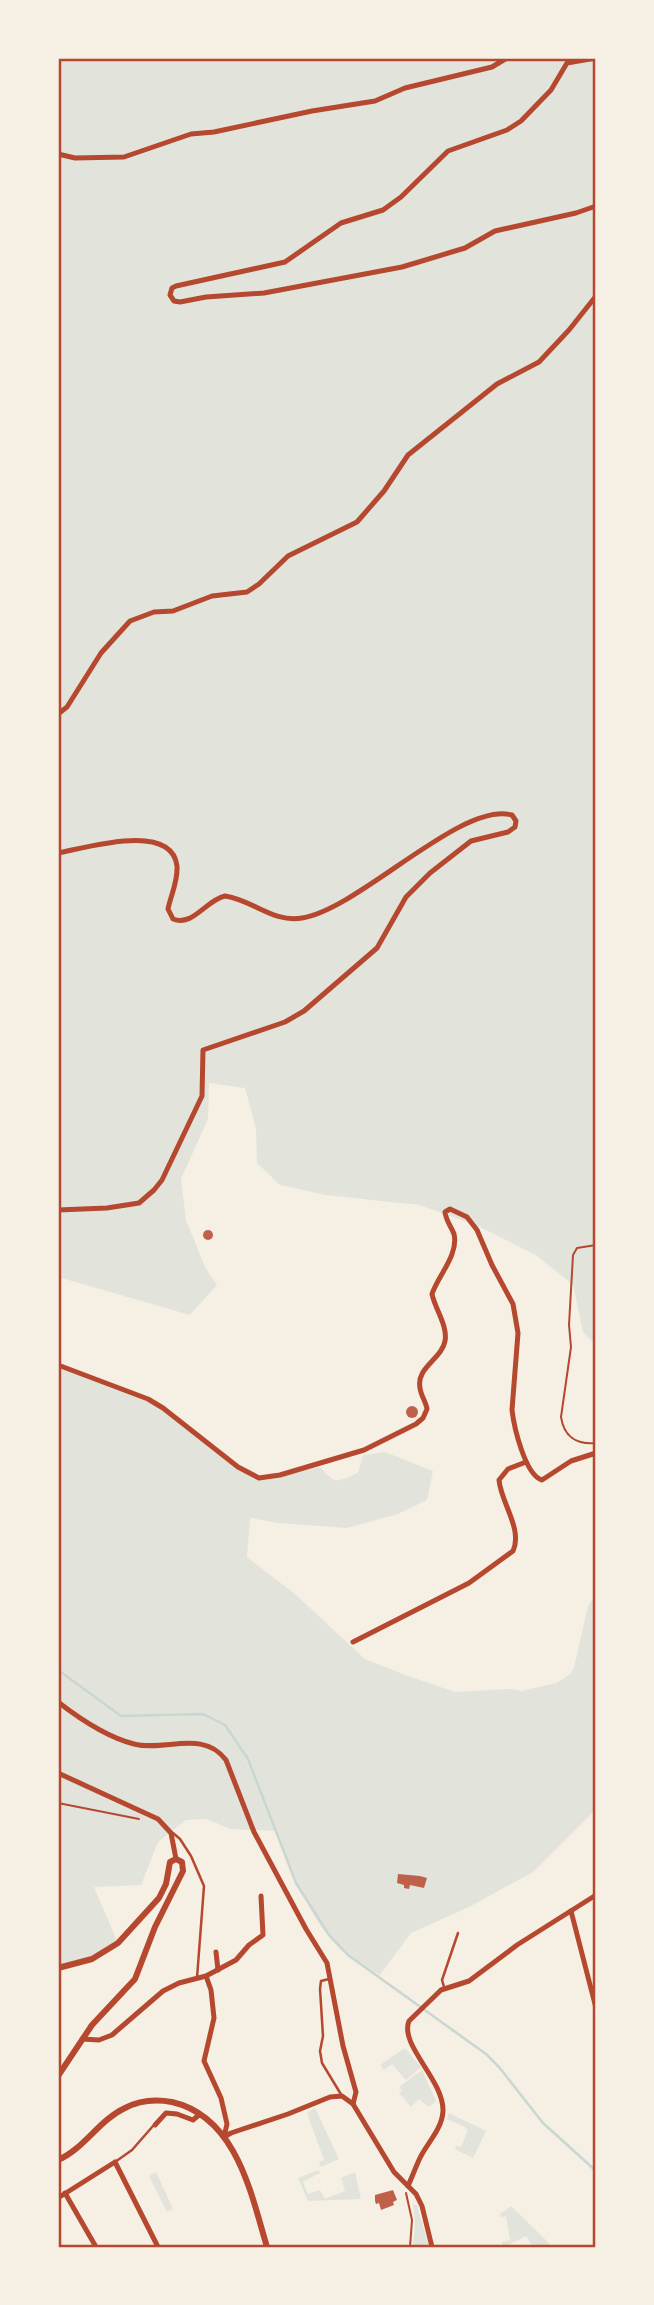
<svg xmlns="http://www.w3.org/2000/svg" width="654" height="2305" font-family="'DejaVu Sans',sans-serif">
  <rect width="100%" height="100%" fill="#f6efe4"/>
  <g fill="#e2e4dc">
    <polygon points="58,58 596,58 596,1345 583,1332 573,1285 536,1255 478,1226 419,1205 326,1195 280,1185 257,1163 256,1129 245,1088 209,1083 208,1119 181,1179 186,1220 205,1267 217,1285 190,1315 58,1277"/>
    <path d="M58 1365 148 1399 248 1474 269 1478 320 1467C336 1485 336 1482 358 1473L363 1455 385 1452 433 1471 427 1500 398 1514 347 1528 279 1523 250 1518 247 1557 295 1594 365 1659 408 1676 455 1692 512 1689 522 1691 556 1683 568 1676 574 1668 588 1606 596 1594V1809L533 1872 469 1907 411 1933 380 1975C370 1969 358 1963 348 1956 313 1928 291 1871 276 1831L230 1829 207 1819 186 1820 158 1842 141 1885 94 1887 118 1943 104 1953 58 1968Z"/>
    <polygon points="405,2048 421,2067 406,2080 392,2064 384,2070 380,2065"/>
    <polygon points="422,2070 436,2101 429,2107 419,2099 411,2107 399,2093 402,2090 399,2087"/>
    <polygon points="315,2108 339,2159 321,2167 319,2162 324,2160 307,2113"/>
    <polygon points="449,2113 486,2131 473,2158 455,2149 456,2146 461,2147 468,2130 465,2127 447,2119"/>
    <polygon points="319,2170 320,2173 303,2182 308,2194 320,2190 325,2199 345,2191 341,2178 355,2172 361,2199 308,2201 298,2178"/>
    <polygon points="156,2172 173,2209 167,2212 149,2176"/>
    <polygon points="413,2204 417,2205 429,2247 413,2247 415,2222"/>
    <polygon points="511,2206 553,2247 529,2247 532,2245 526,2236 508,2245 508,2247 503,2247 502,2242 510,2240 506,2216 501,2217 500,2214"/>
  </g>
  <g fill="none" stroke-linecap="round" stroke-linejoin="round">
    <polyline stroke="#c9d6d2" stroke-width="2.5" points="58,1670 121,1716 203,1714 225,1725 248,1759 296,1883 329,1935 348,1955 486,2054 499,2067 543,2123 596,2171"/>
  </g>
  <g fill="#bf614a">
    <circle cx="208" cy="1235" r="5"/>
    <circle cx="412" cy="1412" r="6"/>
    <polygon points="398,1874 420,1876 427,1878 424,1888 410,1885 409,1889 404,1888 404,1885 397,1883"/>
    <polygon points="393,2190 397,2200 393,2202 394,2205 381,2210 379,2203 376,2204 375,2201 375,2195"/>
  </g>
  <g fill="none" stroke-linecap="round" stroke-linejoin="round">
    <g stroke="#b5482f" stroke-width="2">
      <path d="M596 1245 577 1248 573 1255 569 1325 571 1347 561 1417C564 1437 577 1445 596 1443"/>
      <polyline points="58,1803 139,1819"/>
      <polyline points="406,2193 412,2220 410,2247"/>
    </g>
    <g stroke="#b5482f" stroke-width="2.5">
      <polyline points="173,1833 180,1839 191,1856 204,1886 197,1978"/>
      <polyline points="329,1979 321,1981 320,1989 323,2036 320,2051 322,2063 342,2096"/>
      <polyline points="444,1987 442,1980 458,1933"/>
      <polyline points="115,2162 132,2150 153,2126"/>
    </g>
    <g stroke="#b5482f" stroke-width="5">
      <polyline points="596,58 567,63 551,90 521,121 507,130 448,151 401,197 383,210 341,223 285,262 176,286 172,288 170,295 174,301 180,302 206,297 264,293 402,267 465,248 495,231 576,213 596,206"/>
      <polyline points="58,154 75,158 124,157 191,134 214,132 312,111 375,101 405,88 492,67 507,58"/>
      <polyline points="58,714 67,707 101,653 130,621 154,612 173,611 212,596 247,592 259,584 288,556 357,522 384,491 408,455 497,384 539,362 569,330 596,296"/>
      <path d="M58 853C85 848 172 821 177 866 178 882 171 894 168 909L173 919C193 927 206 900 225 896 253 900 273 923 302 918 359 909 461 801 512 815L516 821 515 827 508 832 471 841 430 873 406 897 377 948 304 1011 285 1022 203 1050 202 1096 162 1180 154 1190 139 1203 107 1208 58 1210"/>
      <path d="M58 1365 148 1399 163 1408 238 1467 259 1478 280 1475 364 1450 416 1424 423 1418 427 1409C426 1402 421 1396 420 1388 416 1367 442 1359 445 1341 448 1326 435 1309 432 1294 438 1276 459 1254 454 1234 451 1226 446 1221 445 1212L450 1209 467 1217 477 1230 492 1265 513 1304 518 1333 512 1410C514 1427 525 1475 542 1480L571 1461 596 1453"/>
      <path d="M353 1642 469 1583 513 1551C523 1529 501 1503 499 1480L508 1469 526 1462"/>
      <path d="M58 1702C80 1719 106 1737 134 1744 165 1752 203 1729 226 1760L254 1832 306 1929 327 1963 343 2046 356 2092 353 2104 394 2172 416 2194 422 2206 432 2247"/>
      <polyline points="58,1773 158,1819 171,1833 176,1859"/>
      <polyline points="571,1911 596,2008"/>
      <polyline points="216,1952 218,1970"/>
      <polyline points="206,1976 211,1990 214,2018 204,2061 221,2098 227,2124 224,2137"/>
      <polyline points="82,2039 99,2040 112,2035 163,1991 179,1983 206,1976 236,1960 249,1945 263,1935 261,1896"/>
      <polyline points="155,2125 166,2113 177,2114 193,2120 200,2114"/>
      <polyline points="224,2137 231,2133 288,2114 330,2097 342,2096 353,2104"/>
      <path d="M408 2186C412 2177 415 2169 419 2160 426 2144 442 2130 443 2111 444 2080 399 2045 409 2021L441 1990 469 1981 517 1945 596 1895"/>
      <polyline points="65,2193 96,2247"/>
      <polyline points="58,2198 115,2162 158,2247"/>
    </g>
    <g stroke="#b5482f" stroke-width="6">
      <polyline points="58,1968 92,1959 118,1943 159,1898 166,1884 170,1862 176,1859 182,1862 183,1871 155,1927 135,1979 92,2025 58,2076"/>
      <path d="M58 2160C84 2149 99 2120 125 2108 140 2100 156 2099 172 2102 237 2117 251 2194 267 2247"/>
    </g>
  </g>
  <rect width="654" height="2305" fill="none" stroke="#f6efe4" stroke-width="119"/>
  <rect x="60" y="60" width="534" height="2186" fill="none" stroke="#b5482f" stroke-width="2.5"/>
</svg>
